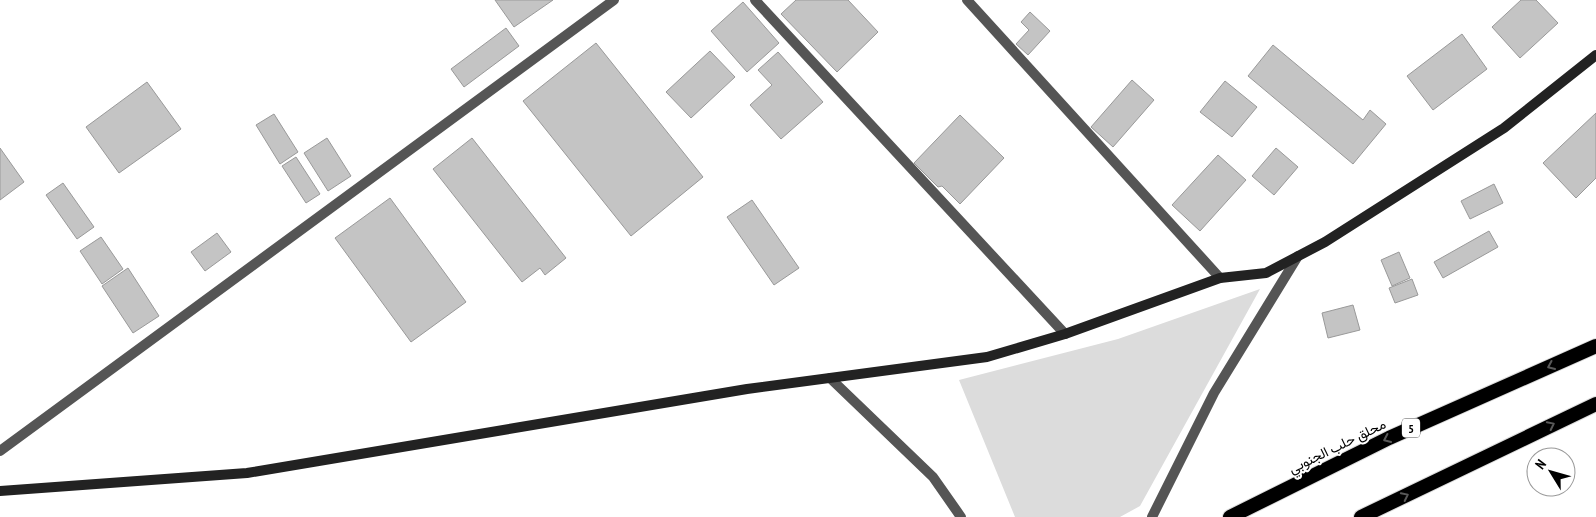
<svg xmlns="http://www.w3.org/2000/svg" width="1596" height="517" font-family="'PT Sans Narrow',Vazirmatn,sans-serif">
  <rect width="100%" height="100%" fill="#fff"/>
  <polygon fill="#dcdcdc" points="1260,289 1140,506 1120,517 1015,517 959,380 1118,339"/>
  <g fill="#c4c4c4" stroke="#999">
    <polygon points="495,0 553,0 514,27"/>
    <polygon points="796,0 848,0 878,32 837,72 781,14"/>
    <polygon points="1521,0 1536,0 1558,23 1520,58 1492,27"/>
    <polygon points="743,2 779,43 747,72 711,31"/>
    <polygon points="1030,12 1050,31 1028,55 1016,44 1029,30 1021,22"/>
    <polygon points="506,28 519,46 464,87 451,69"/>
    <polygon points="1462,34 1487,69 1433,110 1407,76"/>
    <polygon points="596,43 703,177 631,236 523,101"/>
    <polygon points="1273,45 1363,120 1370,110 1386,124 1353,164 1248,76"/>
    <polygon points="710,51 735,77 691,118 666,92"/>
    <polygon points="778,52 823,102 781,139 750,105 772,85 758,70"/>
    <polygon points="1132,80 1154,100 1113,147 1091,127"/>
    <polygon points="1225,81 1257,107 1232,137 1200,112"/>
    <polygon points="147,82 181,129 119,173 86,127"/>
    <polygon points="1596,113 1596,178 1576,198 1543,163"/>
    <polygon points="274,114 298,152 280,164 256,125"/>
    <polygon points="960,115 1004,158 960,204 942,186 938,187 914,163"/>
    <polygon points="327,138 351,176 328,191 304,153"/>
    <polygon points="472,138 566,258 545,275 540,268 522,282 433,169"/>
    <polygon points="0,148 24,182 0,200"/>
    <polygon points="1276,148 1298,167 1274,195 1252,176"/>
    <polygon points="1218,155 1246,180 1200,231 1172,205"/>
    <polygon points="296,157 320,194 306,203 282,166"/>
    <polygon points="63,183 94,227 77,239 46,195"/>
    <polygon points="1494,184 1503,203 1470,219 1461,201"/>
    <polygon points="390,198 466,302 411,342 335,238"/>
    <polygon points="752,200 799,268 774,285 727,217"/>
    <polygon points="1489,231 1498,247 1443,278 1434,262"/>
    <polygon points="217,233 231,252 205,271 191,252"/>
    <polygon points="101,237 123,269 102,284 80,251"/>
    <polygon points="1399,252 1410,278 1392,286 1381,260"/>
    <polygon points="128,268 159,316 133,333 102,286"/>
    <polygon points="1412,279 1418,295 1395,303 1389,288"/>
    <polygon points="1353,305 1360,330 1328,338 1322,313"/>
  </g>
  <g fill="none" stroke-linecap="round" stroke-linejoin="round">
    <g stroke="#dbdbdb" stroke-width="16">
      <g id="trunk">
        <polyline points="1230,517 1389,438 1596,346"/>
        <polyline points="1361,517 1596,404"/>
      </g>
    </g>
    <g stroke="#555" stroke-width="10">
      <polyline points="755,0 1065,334"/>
      <polyline points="830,378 933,477 961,517"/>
      <polyline points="1152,517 1214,393 1298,256"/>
    </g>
    <g stroke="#555" stroke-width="10">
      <polyline points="967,0 1220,278"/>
      <polyline points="0,451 614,0"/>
    </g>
    <polyline stroke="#222" stroke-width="10" points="0,491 247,473 747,389 987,357 1065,334 1220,278 1266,273 1325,242 1504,128 1596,55"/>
    <use href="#trunk" stroke="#000" stroke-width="14"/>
  </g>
  <defs><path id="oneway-chevron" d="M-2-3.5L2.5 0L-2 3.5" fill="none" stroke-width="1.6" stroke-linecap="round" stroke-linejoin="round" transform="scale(1.25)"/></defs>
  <g stroke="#595959">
    <use href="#oneway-chevron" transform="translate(1551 366) rotate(156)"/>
    <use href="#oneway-chevron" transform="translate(1551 425) rotate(-26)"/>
    <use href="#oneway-chevron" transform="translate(1387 439) rotate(155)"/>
    <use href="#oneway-chevron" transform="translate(1405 496) rotate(-26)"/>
  </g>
  <g text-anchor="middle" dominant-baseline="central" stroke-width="4" stroke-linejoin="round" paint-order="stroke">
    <rect fill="#fff" stroke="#4c4c4c" stroke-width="1" x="1402" y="418.5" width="18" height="19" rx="4"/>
    <g font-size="12" font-weight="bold" fill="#000">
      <text x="1411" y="428">5</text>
    </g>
    <g font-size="14" fill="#000" stroke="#fff">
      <text transform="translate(1337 446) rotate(-26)">محلق حلب الجنوبي</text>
    </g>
  </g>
  <g transform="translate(1551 472) rotate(307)"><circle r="24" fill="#ffffff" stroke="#999999"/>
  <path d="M0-4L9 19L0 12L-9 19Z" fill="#000000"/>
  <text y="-8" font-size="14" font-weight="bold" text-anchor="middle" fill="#000000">N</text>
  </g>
</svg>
